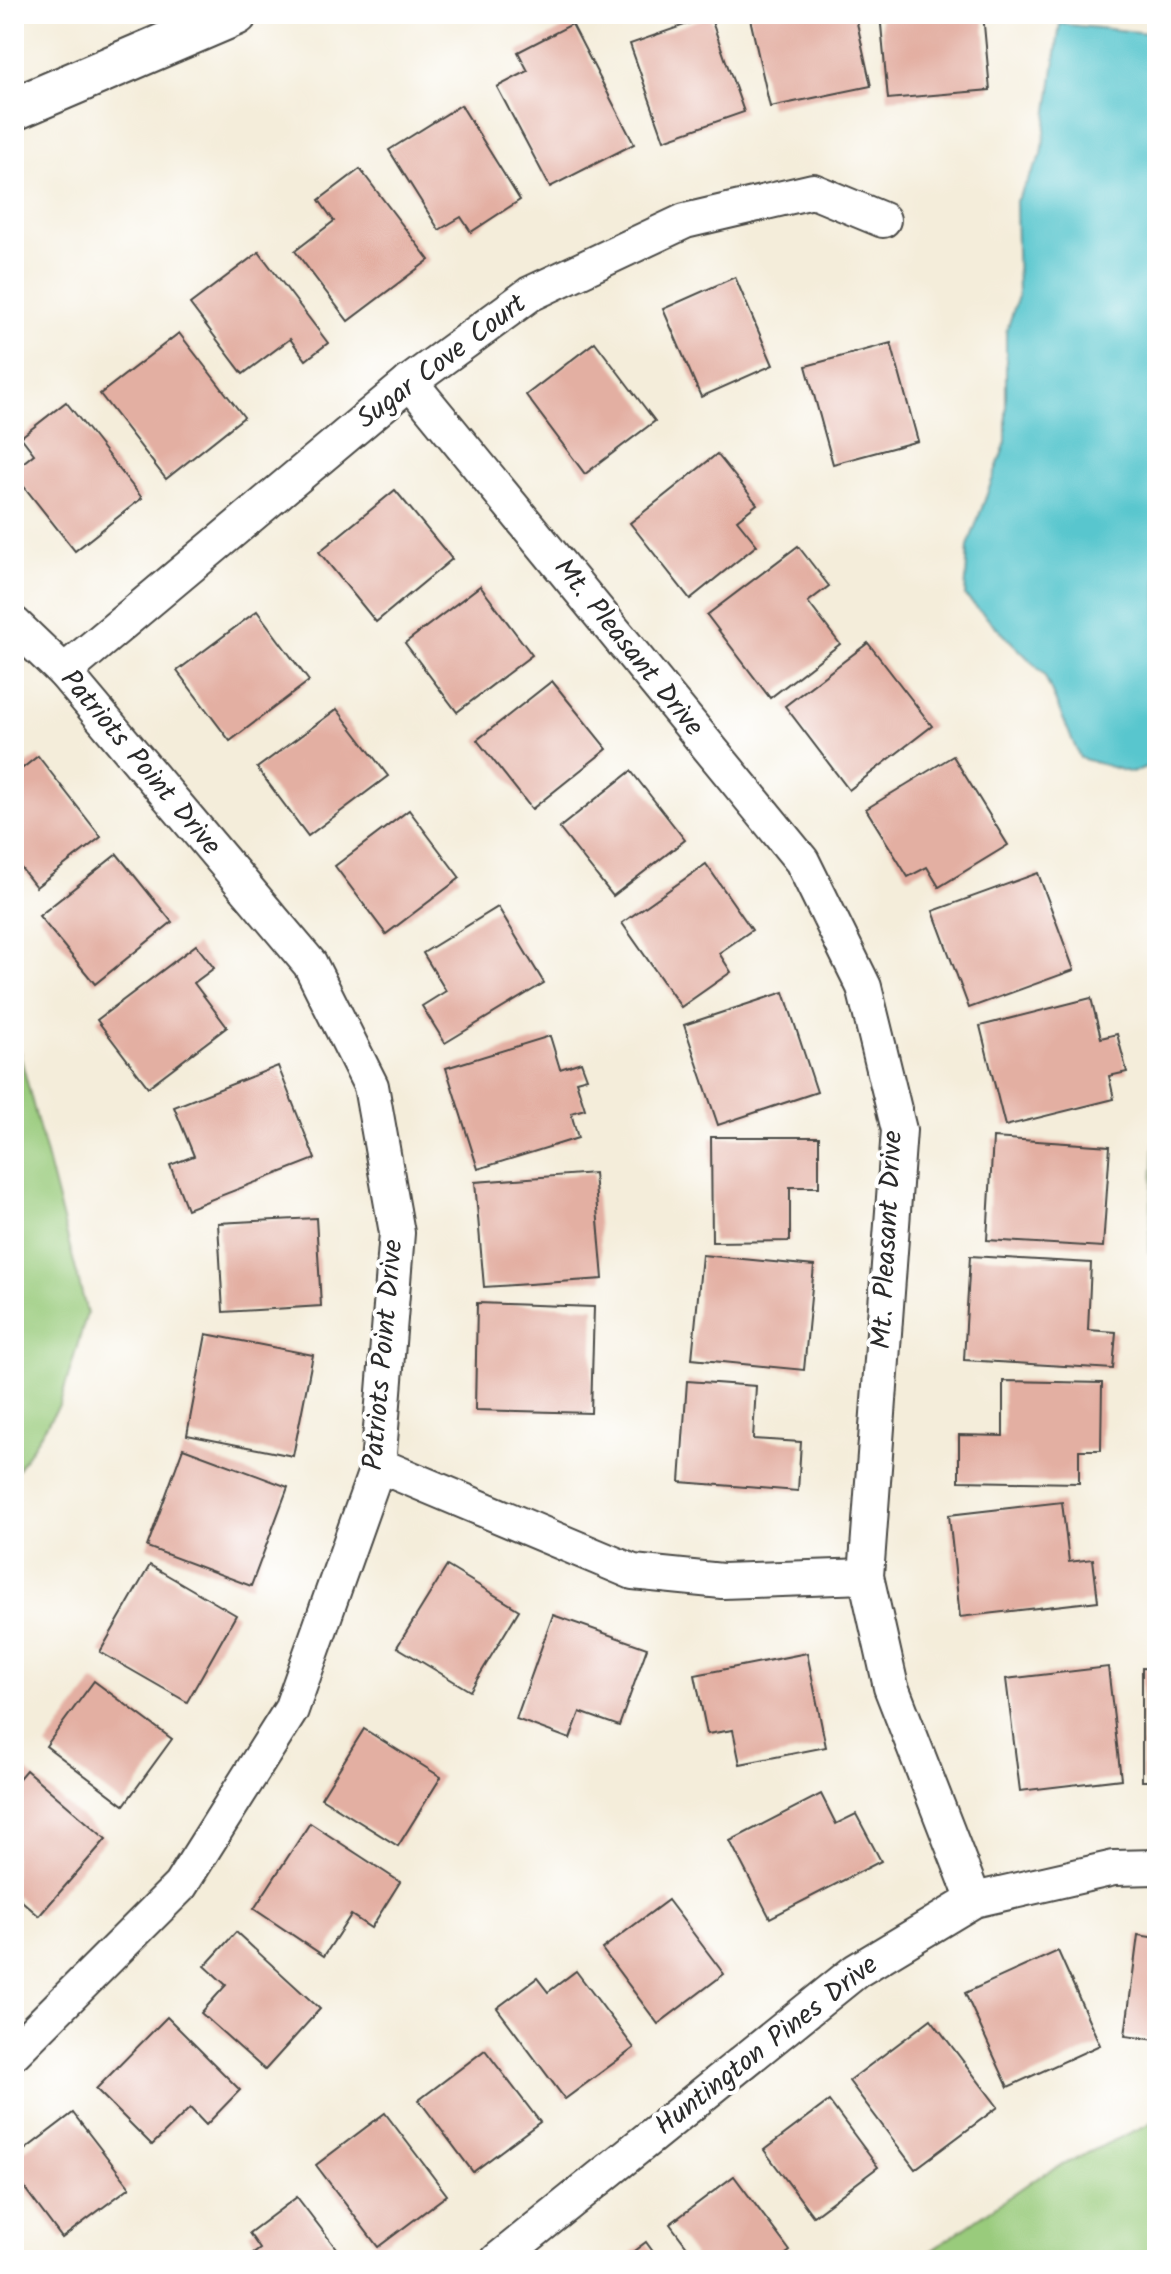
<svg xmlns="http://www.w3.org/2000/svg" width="1171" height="2274" font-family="Kalam,sans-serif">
  <rect width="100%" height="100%" fill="#fff"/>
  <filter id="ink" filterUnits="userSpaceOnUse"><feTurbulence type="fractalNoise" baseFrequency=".0125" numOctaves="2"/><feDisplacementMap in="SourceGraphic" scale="16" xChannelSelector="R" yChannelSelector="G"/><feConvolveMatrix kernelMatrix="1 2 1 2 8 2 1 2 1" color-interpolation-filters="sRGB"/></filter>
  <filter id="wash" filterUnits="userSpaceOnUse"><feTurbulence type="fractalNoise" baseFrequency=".006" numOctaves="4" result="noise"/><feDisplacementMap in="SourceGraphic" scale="32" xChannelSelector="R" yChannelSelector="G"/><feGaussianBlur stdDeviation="1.8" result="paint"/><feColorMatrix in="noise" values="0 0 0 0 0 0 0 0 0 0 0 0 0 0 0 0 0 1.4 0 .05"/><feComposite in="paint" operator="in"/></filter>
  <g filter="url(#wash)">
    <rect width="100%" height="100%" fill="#f4edda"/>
    <g fill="#99cb7b" stroke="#627b53" stroke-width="2">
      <polygon points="14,1047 19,1051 87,1313 60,1404 14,1475"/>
      <polygon points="1157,1082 1157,1261 1149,1252"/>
      <polygon points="1157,2120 1157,2260 918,2260 1039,2176"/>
    </g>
    <polygon fill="#58c6ce" stroke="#42787c" stroke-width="2" points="1060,24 1157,34 1157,762 1132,773 1080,758 1044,674 965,596 968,546 1006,442 1006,333 1018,296 1016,201 1042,155"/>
    <g id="blocks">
      <g fill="#e3afa2">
        <polygon points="749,14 855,14 871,86 770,107"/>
        <polygon points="880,14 983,14 990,90 888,99"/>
        <polygon points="710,16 744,112 664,140 630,44"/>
        <polygon points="572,24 634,144 550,187 497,87 528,71 518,52"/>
        <polygon points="461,105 520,200 471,232 461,217 439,230 389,150"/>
        <polygon points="360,169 429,260 348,321 295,251 334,221 319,200"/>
        <polygon points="259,252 328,343 306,360 290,339 243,374 190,304"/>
        <polygon points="735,277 773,365 701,397 663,309"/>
        <polygon points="179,333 244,417 166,479 100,394"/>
        <polygon points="595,342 655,421 585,474 526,395"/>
        <polygon points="891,343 918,441 833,464 806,366"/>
        <polygon points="66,402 142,498 75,551 14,474 14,470 34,454 21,437"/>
        <polygon points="717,454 757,504 737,520 757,545 690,599 630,523"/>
        <polygon points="395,490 452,559 376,622 319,552"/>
        <polygon points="798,546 829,586 808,602 840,644 770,698 707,615"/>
        <polygon points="480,586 532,655 457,712 405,643"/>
        <polygon points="257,611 309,681 230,741 177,671"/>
        <polygon points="868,643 932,726 849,790 785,706"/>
        <polygon points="552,681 607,749 532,809 477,740"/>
        <polygon points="337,709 388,776 308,836 257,768"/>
        <polygon points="38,756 101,837 36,887 14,859 14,775"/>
        <polygon points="953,756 1008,845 939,887 927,867 908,877 866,809"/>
        <polygon points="631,771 685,840 613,896 559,828"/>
        <polygon points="409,810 460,878 386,934 335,866"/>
        <polygon points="117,854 172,922 95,984 39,916"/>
        <polygon points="706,864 752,930 719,953 731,972 681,1007 622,923"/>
        <polygon points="1038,873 1074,970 969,1008 933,911"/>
        <polygon points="498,907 544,983 445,1043 422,1006 446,991 423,953"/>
        <polygon points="196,945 214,968 194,983 227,1027 148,1087 97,1020"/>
        <polygon points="784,992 817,1092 718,1125 684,1025"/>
        <polygon points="1091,998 1101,1038 1117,1034 1127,1072 1109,1076 1114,1099 1005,1126 980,1026"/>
        <polygon points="550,1036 560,1069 581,1062 587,1078 576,1081 585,1109 571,1113 578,1138 478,1169 446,1068"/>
        <polygon points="278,1066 315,1159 187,1209 170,1165 194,1156 174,1107"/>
        <polygon points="711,1137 819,1137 819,1187 790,1187 790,1241 712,1242"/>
        <polygon points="993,1138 1110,1146 1103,1247 987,1240"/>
        <polygon points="594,1173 603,1279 484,1287 475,1182"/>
        <polygon points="316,1218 321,1306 223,1312 218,1223"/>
        <polygon points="702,1255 814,1266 804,1370 692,1359"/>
        <polygon points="970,1256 1091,1263 1088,1330 1116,1332 1113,1369 964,1360"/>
        <polygon points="477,1303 594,1307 591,1413 475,1410"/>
        <polygon points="206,1334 313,1355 293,1456 187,1435"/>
        <polygon points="687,1381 756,1386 753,1439 801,1442 798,1491 680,1482"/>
        <polygon points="1003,1381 1102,1383 1101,1450 1079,1450 1079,1483 959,1481 959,1435 1003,1436"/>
        <polygon points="183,1448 288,1487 251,1586 147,1547"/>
        <polygon points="1062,1502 1069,1562 1093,1559 1098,1601 960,1617 949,1515"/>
        <polygon points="150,1565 236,1615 187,1702 100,1652"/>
        <polygon points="447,1566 519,1610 470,1691 397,1647"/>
        <polygon points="553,1615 647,1648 619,1726 580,1712 570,1739 516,1719"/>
        <polygon points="807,1653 826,1747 740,1764 733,1730 707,1734 695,1675"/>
        <polygon points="1108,1667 1121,1779 1020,1791 1006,1679"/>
        <polygon points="1142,1668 1157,1669 1157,1781 1142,1781"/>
        <polygon points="94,1681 172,1739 124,1805 46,1746"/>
        <polygon points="364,1729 441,1777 398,1846 321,1798"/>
        <polygon points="26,1770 106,1839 39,1916 14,1894 14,1784"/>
        <polygon points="821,1794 836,1824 856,1814 881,1861 770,1918 730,1841"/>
        <polygon points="310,1823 400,1882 371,1928 351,1915 324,1956 254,1909"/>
        <polygon points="668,1900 724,1974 658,2024 602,1949"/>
        <polygon points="236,1932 320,2009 265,2070 201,2013 226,1985 205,1966"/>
        <polygon points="1138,1935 1157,1938 1157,2040 1125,2036"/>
        <polygon points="1058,1951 1100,2045 1008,2087 965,1993"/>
        <polygon points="576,1971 634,2048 565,2099 497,2008 537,1978 548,1992"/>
        <polygon points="167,2017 240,2090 206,2125 190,2108 152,2145 96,2089"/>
        <polygon points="931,2019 998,2107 915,2169 849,2081"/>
        <polygon points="485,2050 540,2122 473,2172 419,2100"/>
        <polygon points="829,2101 878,2167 813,2216 764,2150"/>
        <polygon points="73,2113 130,2187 62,2238 14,2174 14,2158"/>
        <polygon points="385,2113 447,2195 378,2247 316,2165"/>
        <polygon points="734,2176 790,2251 778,2260 697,2260 670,2224"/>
        <polygon points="297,2197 345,2260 245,2260 260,2249 249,2233"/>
        <polygon points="646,2242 659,2260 622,2260"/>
      </g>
    </g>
  </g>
  <g filter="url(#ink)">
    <use href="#blocks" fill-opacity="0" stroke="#494845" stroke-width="2"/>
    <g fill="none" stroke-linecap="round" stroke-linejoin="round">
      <g stroke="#494845" stroke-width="38">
        <g id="minor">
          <polyline points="410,382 802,861 864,987 899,1130 866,1576 891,1687 974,1900"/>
          <polyline points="14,624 64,672 310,964 371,1086 397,1233 378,1465 291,1710 180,1886 14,2052"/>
          <polyline points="64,672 410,382 530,294 685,221 813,191 883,220"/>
          <polyline points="378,1465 633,1572 722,1581 866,1576"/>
          <polyline points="498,2260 856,1971 974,1900 1114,1868 1157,1867"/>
        </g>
      </g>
      <g stroke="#494845" stroke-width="46">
        <polyline id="tertiary" points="14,109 236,14"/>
      </g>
      <use href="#minor" stroke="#fff" stroke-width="34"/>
      <use href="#tertiary" stroke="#fff" stroke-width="42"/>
    </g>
  </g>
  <g text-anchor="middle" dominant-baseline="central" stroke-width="8" stroke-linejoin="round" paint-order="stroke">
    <g font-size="28" fill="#2b2b2b" stroke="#fff">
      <text transform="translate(442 362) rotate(-37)">Sugar Cove Court</text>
      <text transform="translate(628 648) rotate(51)">Mt. Pleasant Drive</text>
      <text transform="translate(140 763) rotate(50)">Patriots Point Drive</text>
      <text transform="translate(888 1240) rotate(-87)">Mt. Pleasant Drive</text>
      <text transform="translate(384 1355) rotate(-85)">Patriots Point Drive</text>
      <text transform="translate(767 2046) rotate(-38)">Huntington Pines Drive</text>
    </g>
  </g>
  <rect width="1171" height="2274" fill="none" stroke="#fff" stroke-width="48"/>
</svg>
